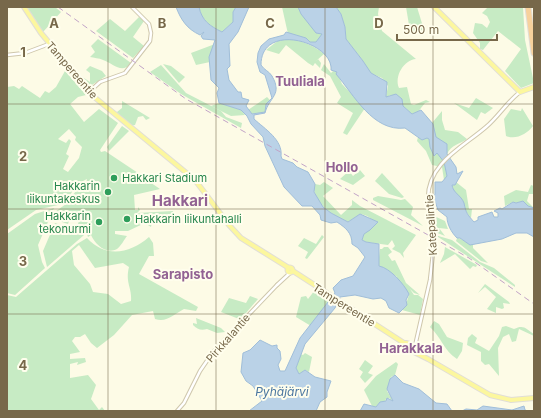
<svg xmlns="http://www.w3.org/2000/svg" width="541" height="418" font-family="Inter,sans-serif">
  <rect width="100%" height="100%" fill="#fdfbe6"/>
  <g fill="#c7ebc4" fill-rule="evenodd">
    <polygon points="26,7 55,7 61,12 43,32 35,24"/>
    <path d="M199 7H236L233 12V22L222 32C210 26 202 21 199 7Z"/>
    <polygon points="282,7 298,7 301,14 322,33 321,37 316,42 310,42 306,38 288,34"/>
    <path d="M336 7H379L378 14 382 31 416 59C404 60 394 76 399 88L407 87 411 104 414 105 426 100 430 102 425 103 417 113 412 114 391 95 386 97 388 86 382 78 370 73 363 61 346 39 345 27 341 14Z"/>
    <polygon points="406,7 417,7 424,30 410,31"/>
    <polygon points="488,7 523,7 525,40 534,83 521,88 505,71 521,49 498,31 483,50 480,49 480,43 473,33 475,23 482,24 487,28 490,22 487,16 482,13"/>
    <polygon points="139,17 144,21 133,37 144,46 133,58 96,31 110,19 125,31"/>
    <path d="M288 38C301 41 314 45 324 54L316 61 318 59 321 63 320 68 315 63 313 66 308 63 311 57 308 63 286 45 279 54 266 50 280 39Z"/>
    <path d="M98 39 131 63C122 75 113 63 103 60 99 58 94 58 90 57L95 52 91 46Z"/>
    <polygon points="215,44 209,57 210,62 196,65 191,53"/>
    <polygon points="163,64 171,66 185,77 179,83"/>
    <polygon points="324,64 331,73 333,71 337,72 342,84 365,108 347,135 343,133 353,113 337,103 341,97 330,76 321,70"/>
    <polygon points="161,65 186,93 221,111 226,117 242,123 241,128 181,94 150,72"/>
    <polygon points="90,66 102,71 106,76 87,88 79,80 81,76 90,82 90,73 86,70"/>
    <path d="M65 71 86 95 78 97 70 104 84 122 99 109 118 123 100 150 101 152 105 151 141 175V176L160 189 134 195 135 210H138V207L140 210 137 213 173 211 174 216 152 222 151 227 145 223 128 231H115V234L127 236C124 240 121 246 117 249 106 255 95 244 91 235L88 237 85 228 77 227 80 218H70L68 224 53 219 52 214 66 204 79 187 86 184 87 179 79 183 69 196 58 205 36 210 7 230V87L14 86 19 89 22 86 40 98 45 91 49 93 56 87ZM69 129 76 137 75 140 82 147 79 158 68 172 63 169 69 156 66 154 71 141 69 139 66 143 58 139Z"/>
    <polygon points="267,97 270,100 266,104 265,112 252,114 248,110"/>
    <polygon points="476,98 493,108 485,114 481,112 477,120 454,103 469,108"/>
    <polygon points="122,101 150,118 146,120 143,116 138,117 135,125 130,126 112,111 117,112 122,108"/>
    <polygon points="219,103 241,110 245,115 231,116 211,106"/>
    <path d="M522 108 533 126C527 134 516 140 506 136L504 119 511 109 521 111Z"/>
    <path d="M442 111V120L445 130 458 132 467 139C460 144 451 145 447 154L456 167 457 174 452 179 444 180 442 167 432 165 426 151 417 141 418 137 434 132 432 123Z"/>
    <polygon points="122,126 129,131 109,151 107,147"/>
    <polygon points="360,170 365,176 353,185 340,179 349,171 353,176"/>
    <polygon points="382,173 404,197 402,198 389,194 375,181"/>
    <path d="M324 182 333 188 323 196 341 215 352 205V200L360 206 416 235 403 253 404 258 400 253 392 249 395 246 392 240 388 245 366 242 362 240 364 234 375 225C372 218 367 215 360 214L348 222C333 215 319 208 314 190L315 184 320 185Z"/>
    <polygon points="456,182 466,190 469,209 472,209 471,218 464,209 463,202 454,191 452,185"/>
    <polygon points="531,185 534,186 534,194 529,194 527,201 534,208 527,206 523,201 516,203 513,202 505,206 504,196 516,190 528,192"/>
    <polygon points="378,196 401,200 405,199 413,207 411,215 423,226 373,200 373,198"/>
    <polygon points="54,208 38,245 42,262 45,268 15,295 7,293 7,234 35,214"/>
    <polygon points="432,215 445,221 448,229 439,228 445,236 435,232"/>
    <polygon points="55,223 78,231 84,235 47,267 43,251"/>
    <polygon points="322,235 324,237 307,259 305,258 308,252 298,246 304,238 316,244"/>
    <polygon points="435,235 452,240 480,262 494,268 515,285 515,287"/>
    <path d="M149 237 153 243 154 256H149L139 274 198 307 196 311 184 309C174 314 167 323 155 319L153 311 132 315 114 335 97 348 91 343 85 334 80 337H75L72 341 80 352 70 354V359L85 358 86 362 77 365 78 362 70 364V378L88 375 96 385 91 399 99 410 102 407 105 411H7V295L16 297 77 244 87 238C105 258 130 254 149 237ZM79 245 95 268 123 263 129 267C125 283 132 287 131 301L121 304 108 294 93 292 90 284 74 265 72 251Z"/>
    <path d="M457 238C463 238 467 245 473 244V248L488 263 481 261 456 241Z"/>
    <polygon points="384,247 388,247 392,252 388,255 392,261 395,260 406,283 420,295 414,293 410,289 414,295 418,295 423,299 420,315 402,310 405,307 409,295 396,276 378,265 380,249 382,249"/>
    <polygon points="445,247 477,265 476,267 473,266 470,269 455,254 440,263 444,254"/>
    <polygon points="485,284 509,302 510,304 503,303 504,308 502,309 496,307 496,313 487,309 496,297 485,287 478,293"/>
    <polygon points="315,290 331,300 311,326 296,317 301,297 306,296 308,299"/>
    <polygon points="250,296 258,299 246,313 239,319 221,312 229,298 246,303"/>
    <path d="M196 318 221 328 225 332 217 333 207 329C201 331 197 329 193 325V323L197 324Z"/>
    <path d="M434 321 439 324 447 337 463 343 462 351 457 359C443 350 442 338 430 327Z"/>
    <path d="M506 326 514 329C524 324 526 329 534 334V336L519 329 516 341 512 342 509 334 503 337 498 348 499 376 489 364 485 365 481 361V352L467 345 468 338 472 334 477 338 475 343 489 351 499 336 502 327Z"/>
    <polygon points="305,353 312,357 309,372 305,370 299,374 296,368 300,354 303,355"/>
    <polygon points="365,360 373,366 368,373 373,375 365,383 360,377 363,372 359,369"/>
    <polygon points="396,362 398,364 395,375 391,377 387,391 393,401 389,398 386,399 385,402 380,402 376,407 372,406 364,390 376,376"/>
  </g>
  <g fill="#bad2e7" stroke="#a0bed9">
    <path d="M176 7H199C202 21 210 26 222 32L233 22V12L236 7H249L238 32 229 44 230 66 227 69 229 80 238 92H241L242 98 249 100 246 106 252 114 265 112 266 104 272 98 265 75 260 72 257 62 258 53 261 46 269 39 284 35 286 32 306 38 310 42H316L322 34 316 33 301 14 298 7H336L341 14 345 27 346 39 363 61 371 73 387 82 386 97 396 94 402 99 403 106 412 114 421 110 433 124 436 137 447 144V154L456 167 457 174 463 171 455 185H452C453 193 461 195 464 203 466 213 467 214 474 222L478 220V217L492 212 494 217H498V213L494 211 500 208 502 209 513 202 516 203 523 201 528 206 534 208V237L527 233H516L502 239 470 245 460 238H457C451 232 447 224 447 217L438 210 435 201 432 200 435 194V182H442L447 176 444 162 437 153 434 156 430 147 429 139 427 138 422 140 405 128C373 132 354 95 336 74L337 72 331 70C334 42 261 21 261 65 264 70 269 71 272 76 283 95 269 97 265 113L254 115V119C265 129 283 140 281 156L282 159 293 163 297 167 308 172 315 184 314 192 323 207 331 213 348 222 360 214 378 222 370 230 364 234 362 240 366 242 379 244V266C390 268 404 284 409 294L406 300 407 305 399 313 389 308 386 301 381 298 373 299 355 295 340 297 335 308 305 344 296 368 299 374 305 370 315 377 331 381 327 392V397L320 402 316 411H249L262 401 253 386 246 381 241 372 243 353 250 350 260 340 272 346 277 345V348L280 351 281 359 278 365 280 371H285L300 338 335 293 333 288 341 280 353 276 365 257 358 248 352 244C352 233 346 228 337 222L331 223 321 220 320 215 312 206H302L284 187 265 146 263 137 251 124 247 116 241 110 219 103 217 93 219 88 211 80 209 57 215 40 203 39 201 36 204 32 200 35C187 29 181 20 176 7Z"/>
    <polygon points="395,375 403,383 419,389 436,403 447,404 452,411 360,411 364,404 376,407 380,402 386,401 387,398 393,401 387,389 390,379"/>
    <polygon points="483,406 512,410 524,406 525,410 528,411 462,411 466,409 477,410"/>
  </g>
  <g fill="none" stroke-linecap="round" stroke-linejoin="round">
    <g stroke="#cfc7ac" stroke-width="4.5">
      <g id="minor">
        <polyline points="7,55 25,53 49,44"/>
        <polyline points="89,92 100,82 125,73 150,41 151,33 149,24 132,7"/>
        <path d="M432 228C431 218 427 208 428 198 428 163 463 147 486 127 498 117 507 102 520 92"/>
        <polyline points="277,285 290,273"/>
        <polyline points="415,346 430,280 434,245"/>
        <polyline points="177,411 184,403 200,371 213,352 277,285"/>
      </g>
    </g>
    <g stroke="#e1ded7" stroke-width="6">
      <g id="major">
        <polyline points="24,7 41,33 93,96 195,180 229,225 241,238 289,268"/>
        <polyline points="434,7 520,92 534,87"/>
        <circle cx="290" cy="270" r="2.5"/>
        <polyline points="293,271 407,345 410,350 428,359 490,395 511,400 534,398"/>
        <polyline points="406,343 413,345 419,352"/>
      </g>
    </g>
    <g stroke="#e1ded7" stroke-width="7">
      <polyline id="highway" points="528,7 534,53"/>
    </g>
    <use href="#minor" stroke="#fff" stroke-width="2.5"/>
    <use href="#major" stroke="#fcf79e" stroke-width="4"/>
    <use href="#highway" stroke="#f7d19c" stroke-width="5"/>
    <polyline stroke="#c2a4c7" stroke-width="1" stroke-dasharray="6 4" stroke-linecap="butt" points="58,7 186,99 469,258 534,304"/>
    <g stroke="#cfc7ac" stroke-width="4.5" stroke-linecap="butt">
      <polyline id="minor-bridge" points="432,228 434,245"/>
    </g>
    <use href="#minor-bridge" stroke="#fff" stroke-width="2.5"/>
  </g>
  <path fill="none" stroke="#77684a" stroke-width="1" stroke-opacity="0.55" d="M108 7V411M216 7V411M325 7V411M433 7V411M7 104H534M7 209H534M7 314H534"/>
  <g fill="#2e9e5b" stroke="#fffeed" stroke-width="1.5">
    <circle cx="114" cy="178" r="4"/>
    <circle cx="108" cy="192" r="4"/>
    <circle cx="127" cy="219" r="4"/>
    <circle cx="99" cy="222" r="4"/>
  </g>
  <g text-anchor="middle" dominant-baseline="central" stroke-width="4" stroke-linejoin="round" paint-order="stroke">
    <g font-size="11" fill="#77684a" stroke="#fffeed">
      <text transform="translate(72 70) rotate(49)">Tampereentie</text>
      <text transform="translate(431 225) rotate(-94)">Katepalintie</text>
      <text transform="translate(344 305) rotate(32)">Tampereentie</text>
      <text transform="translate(228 338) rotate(-49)">Pirkkalantie</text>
    </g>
    <g font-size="11" fill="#27864d" stroke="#fffeed" text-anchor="start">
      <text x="122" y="178">Hakkari Stadium</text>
      <text x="100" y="186" text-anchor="end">Hakkarin<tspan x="100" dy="13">liikuntakeskus</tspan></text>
      <text x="91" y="216" text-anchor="end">Hakkarin<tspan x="91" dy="13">tekonurmi</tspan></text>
      <text x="135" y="219">Hakkarin liikuntahalli</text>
    </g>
    <g font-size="12" font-style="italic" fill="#4c77a0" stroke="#fffeed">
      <text x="282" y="391">Pyhäjärvi</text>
    </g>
    <g font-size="13" font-weight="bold" fill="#926293" stroke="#fffeed">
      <text x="300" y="81">Tuuliala</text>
      <text x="342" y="167">Hollo</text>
      <text x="183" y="274">Sarapisto</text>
      <text x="411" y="348">Harakkala</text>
    </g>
    <g font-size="15" font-weight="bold" fill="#926293" stroke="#fffeed">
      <text x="180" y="200">Hakkari</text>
    </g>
  </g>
  <g font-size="13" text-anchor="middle" font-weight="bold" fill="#77684a" stroke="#fffeed" stroke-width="4" stroke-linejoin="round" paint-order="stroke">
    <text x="54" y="28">A</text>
    <text x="162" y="28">B</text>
    <text x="270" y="28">C</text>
    <text x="379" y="28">D</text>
    <text x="23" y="57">1</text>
    <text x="23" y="161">2</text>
    <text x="23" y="266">3</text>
    <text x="23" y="370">4</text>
  </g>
  <rect width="541" height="418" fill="none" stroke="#77684a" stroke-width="16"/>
  <path d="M397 34v6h100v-6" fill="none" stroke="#77684a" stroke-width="2"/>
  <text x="403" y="34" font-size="12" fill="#77684a" stroke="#fffeed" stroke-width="3" paint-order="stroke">500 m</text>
</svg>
